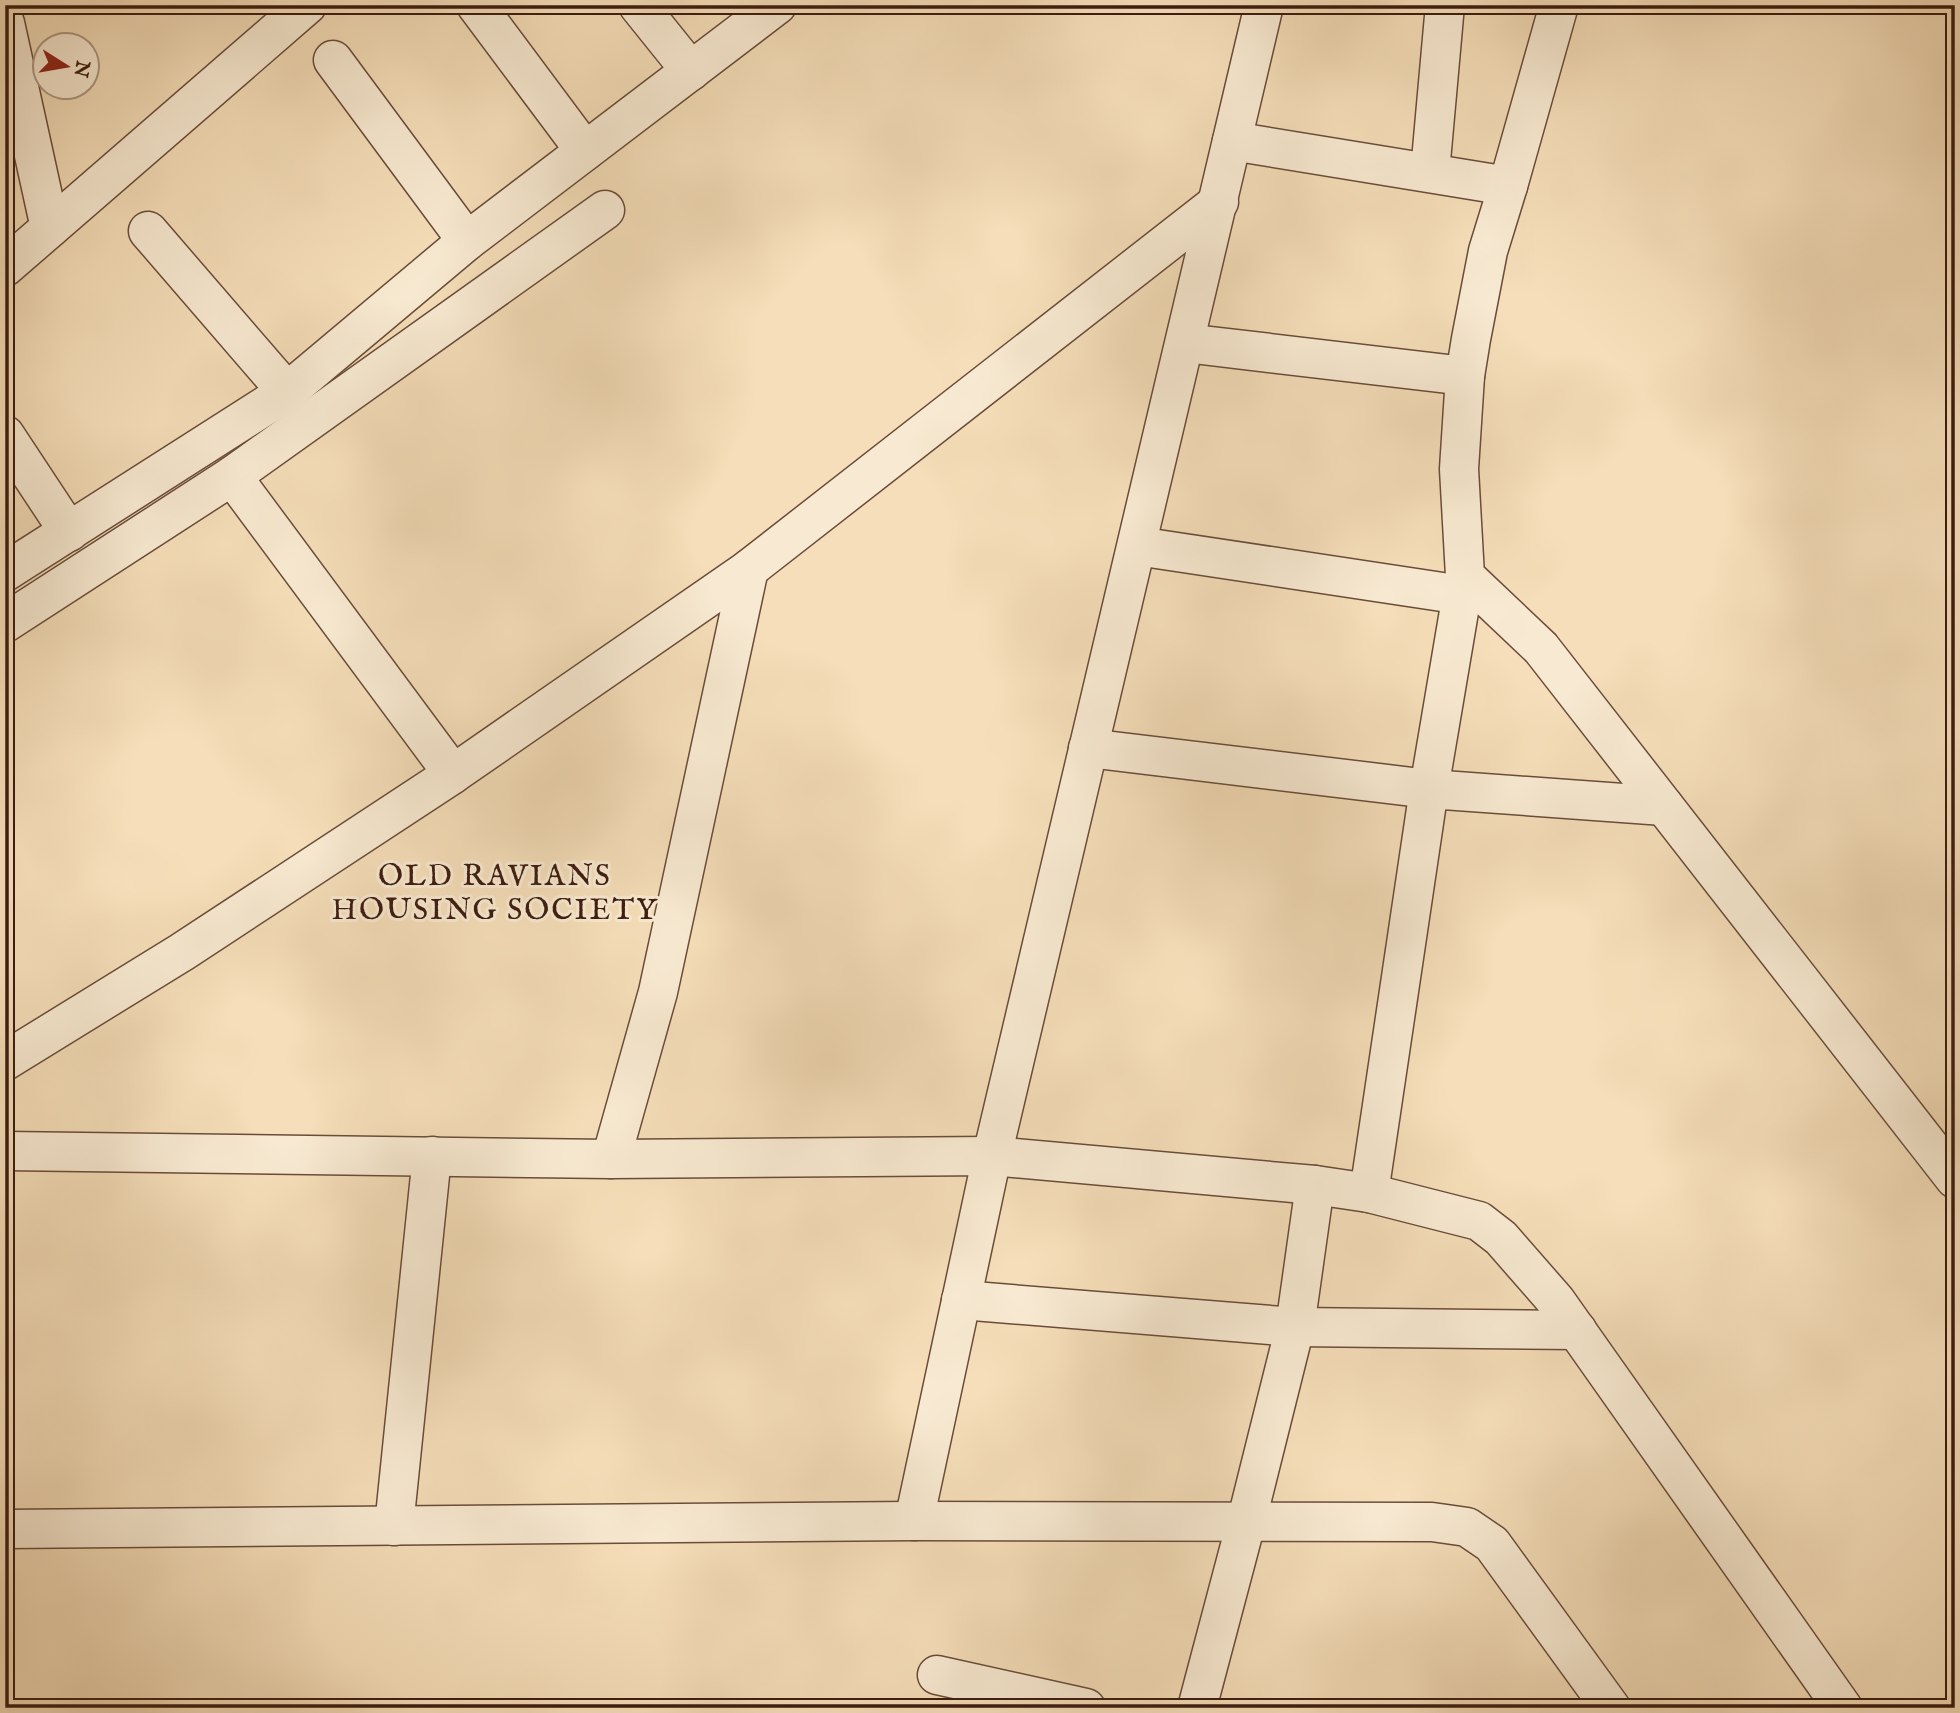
<svg xmlns="http://www.w3.org/2000/svg" width="1960" height="1713" font-family="'IM FELL English',serif">
  <rect width="100%" height="100%" fill="#f5deb9"/>
  <filter id="stains"><feTurbulence type="fractalNoise" baseFrequency=".00286" numOctaves="4"/><feColorMatrix values="0 0 0 0 .2 0 0 0 0 .09 0 0 0 0 .02 0 0 0 .5 -.17"/></filter>
  <radialGradient id="worn" r=".72"><stop offset=".6" stop-color="#630" stop-opacity="0"/><stop offset="1" stop-color="#630" stop-opacity=".3"/></radialGradient>
  <g fill="none" stroke-linecap="round" stroke-linejoin="round">
    <g stroke="#6a4c3a" stroke-width="41">
      <g id="minor">
        <polyline points="476,5 585,151"/>
        <polyline points="638,5 691,71"/>
        <polyline points="1559,5 1508,186 1488,251 1471,339 1465,376 1459,469 1465,576 1541,648 1955,1179"/>
        <polyline points="5,23 50,228"/>
        <polyline points="333,60 467,241"/>
        <polyline points="1232,141 1508,186"/>
        <polyline points="1430,172 1445,5"/>
        <polyline points="148,231 287,392"/>
        <polyline points="5,267 307,5"/>
        <polyline points="1185,343 1465,376"/>
        <polyline points="5,435 69,532"/>
        <polyline points="232,476 453,774"/>
        <polyline points="1137,546 1462,595"/>
        <polyline points="5,572 287,392 467,241 777,5"/>
        <polyline points="5,623 232,476 605,210"/>
        <polyline points="1088,748 1429,789 1664,806"/>
        <polyline points="5,1061 182,952 453,774 749,569 1219,202"/>
        <polyline points="5,1151 611,1159 992,1156 1315,1185 1369,1193 1429,789 1465,576"/>
        <polyline points="611,1159 658,992 749,569"/>
        <polyline points="1369,1193 1479,1221 1501,1238 1556,1301 1843,1708"/>
        <polyline points="961,1300 1295,1327 1577,1330"/>
        <polyline points="914,1521 992,1156 1264,5"/>
        <polyline points="394,1526 432,1156"/>
        <polyline points="5,1529 914,1521 1432,1522 1467,1527 1492,1544 1611,1708"/>
        <polyline points="937,1675 1086,1708"/>
        <polyline points="1197,1708 1246,1523 1295,1327 1315,1185"/>
      </g>
    </g>
    <use href="#minor" stroke="#f8ead2" stroke-width="38"/>
  </g>
  <g text-anchor="middle" dominant-baseline="central" stroke-width="6" stroke-linejoin="round" paint-order="stroke">
    <g font-size="30" letter-spacing="2" fill="#3c1c10" stroke="#f8ead2">
      <text x="495" y="877">OLD RAVIANS<tspan x="495" dy="34">HOUSING SOCIETY</tspan></text>
    </g>
  </g>
  <rect width="1960" height="1713" fill="none" stroke="#f5deb9" stroke-width="28"/>
  <rect x="7" y="7" width="1946" height="1699" fill="none" stroke="#3c1c10" stroke-width="3.5"/>
  <rect x="14" y="14" width="1932" height="1685" fill="none" stroke="#3c1c10" stroke-width="2"/>
  <g transform="translate(66 66) rotate(101)"><circle r="33" fill="#f8ead2" stroke="#ad9884" stroke-width="2"/>
  <path d="M0-5L12 26L0 18L-12 26Z" fill="#8f2418"/>
  <text y="-10" font-size="19" font-weight="bold" text-anchor="middle" fill="#3c1c10">N</text>
  </g>
  <rect width="100%" height="100%" filter="url(#stains)"/>
  <rect width="100%" height="100%" fill="url(#worn)"/>
</svg>
